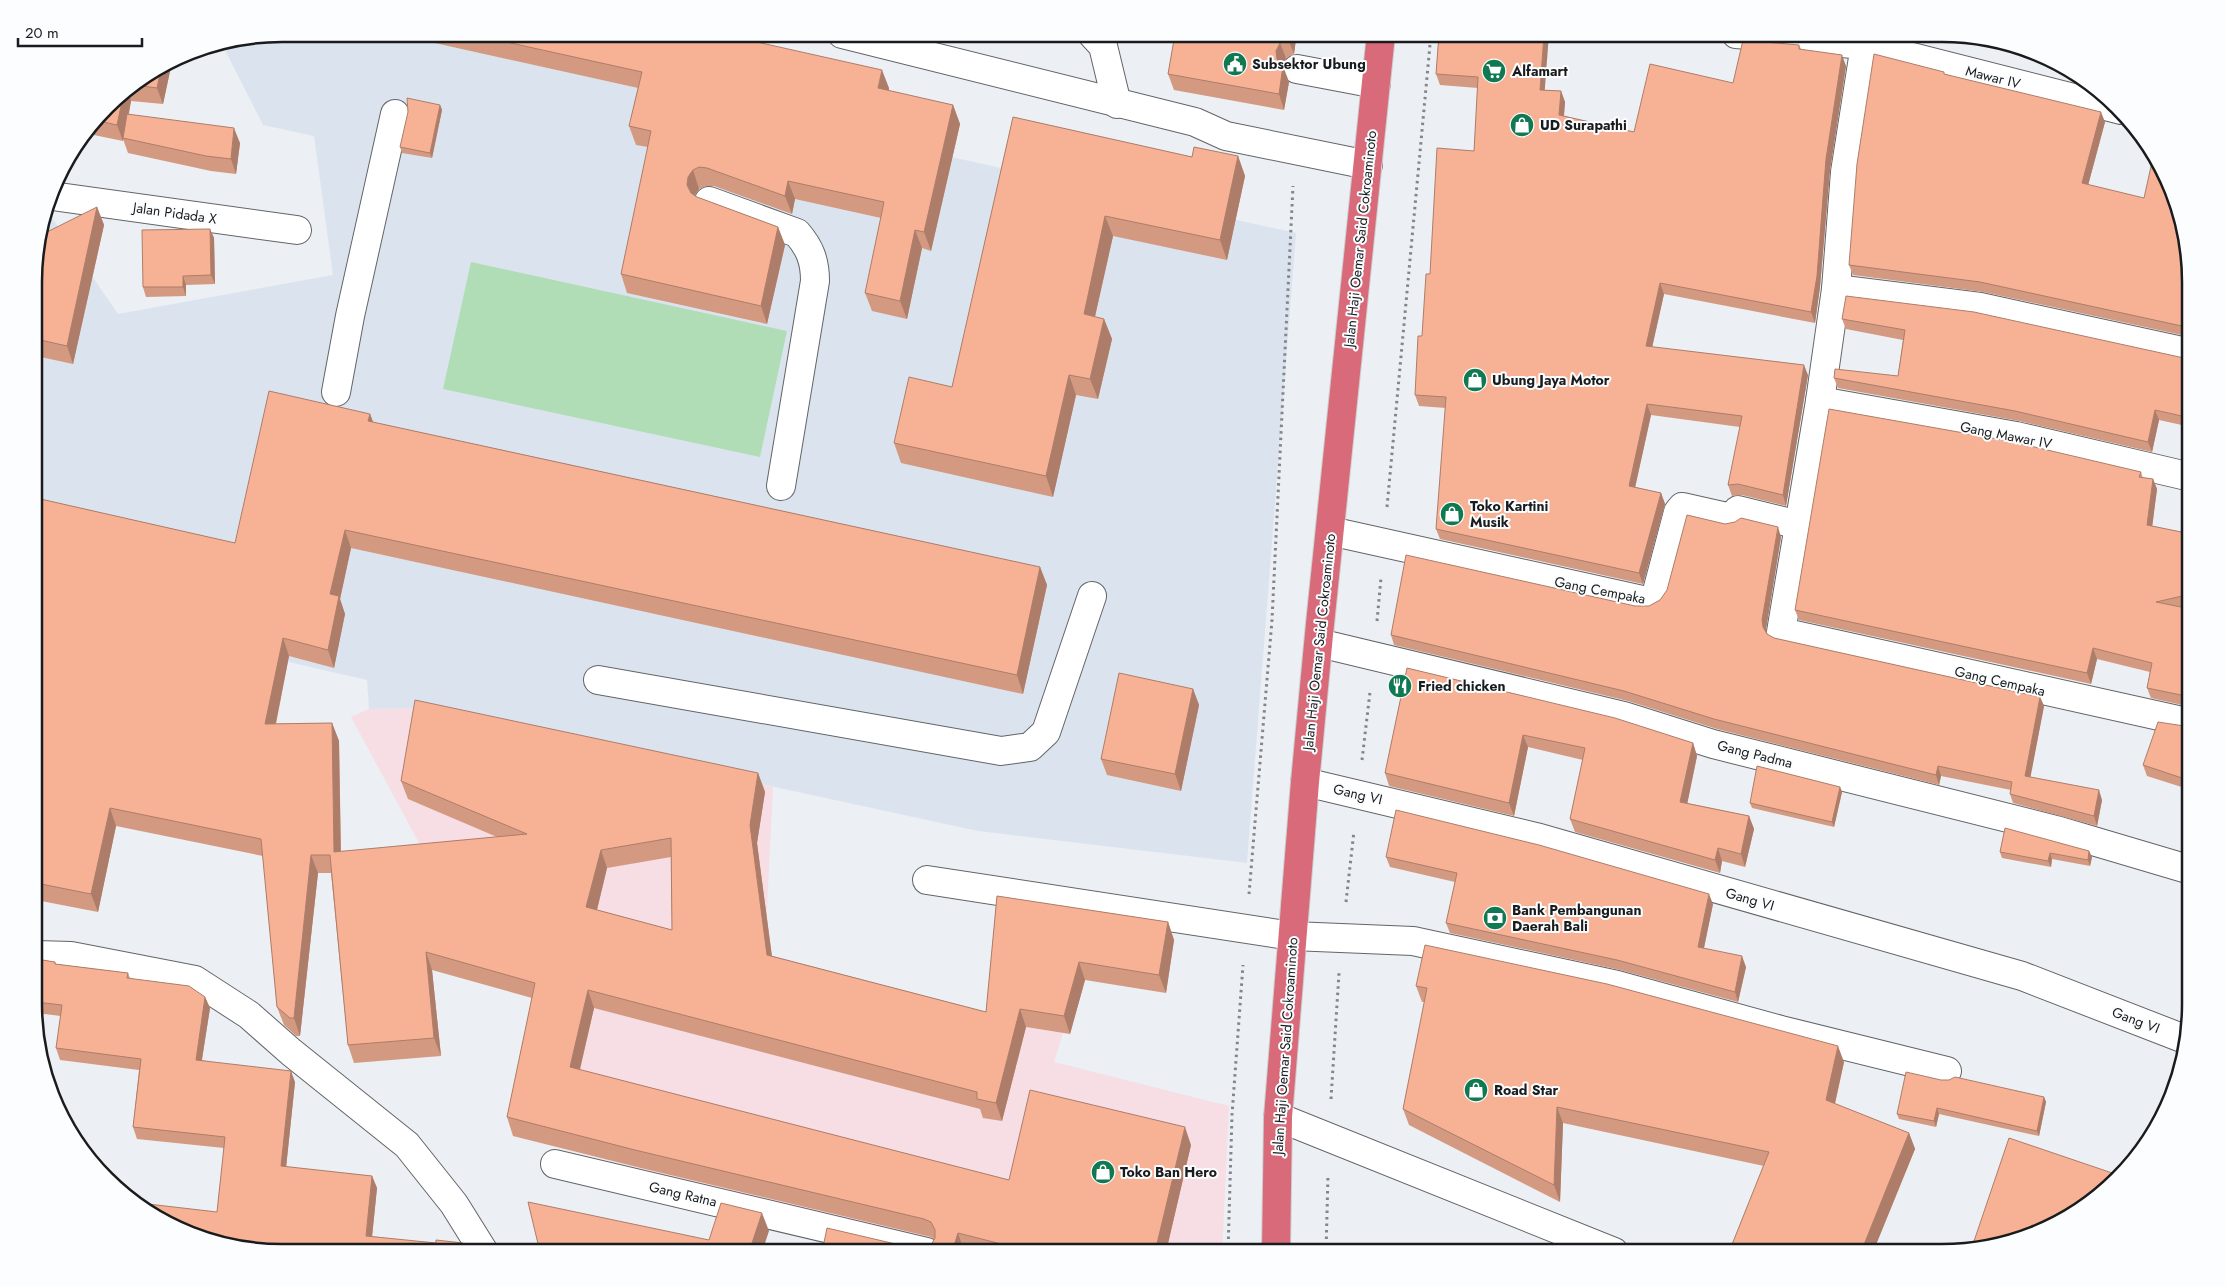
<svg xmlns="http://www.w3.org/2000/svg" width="2225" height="1286" font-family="Jost,sans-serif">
  <rect width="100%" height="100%" fill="#eceff3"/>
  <polygon fill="#f7dde4" points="410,708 773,787 764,969 993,1022 1063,1033 1054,1062 1229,1106 1222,1252 968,1252 513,1136 542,1001 465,979 418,841 351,717 369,709"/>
  <polygon fill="#dbe4ee" points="283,34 394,34 1296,233 1247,863 978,831 410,708 369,709 367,680 36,604 36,250 48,212 118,314 333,275 314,136 263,125 223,46"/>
  <polygon fill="#b0ddb6" points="471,262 787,331 760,457 443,389"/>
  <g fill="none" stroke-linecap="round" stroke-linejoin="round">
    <g stroke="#626568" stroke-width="30">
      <g id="minor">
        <polyline points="842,34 1195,122 1226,136 1368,165"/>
        <polyline points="1092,34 1103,46 1117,104"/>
        <polyline points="1736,34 1865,45 2121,110"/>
        <polyline points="1865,45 1845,172 1836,289 1820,401 1781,632 2191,723"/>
        <polyline points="1297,69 1376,84"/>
        <polyline points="52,196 297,230"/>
        <path d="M709 201 797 233C810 248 815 261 815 281L781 486"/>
        <polyline points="1836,289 1980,307 2191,353"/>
        <polyline points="336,392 350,316 395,114"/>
        <polyline points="1820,401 2016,436 2191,477"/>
        <polyline points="1330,531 1642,600 1652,600 1656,595 1678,512 1682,507 1731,518 1734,517 1738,510 1799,525"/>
        <polyline points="1319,643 1624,716 1713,744 2056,830 2191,870"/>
        <polyline points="598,680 1001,751 1030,747 1046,732 1092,596"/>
        <polyline points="1305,782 1536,837 2022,976 2187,1040"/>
        <polyline points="927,880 1292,936 1413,941 1617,985 1781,1030 1947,1071"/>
        <polyline points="36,955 71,956 195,980 249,1015 291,1052 407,1145 454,1204 484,1252"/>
        <polyline points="1278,1117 1614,1252"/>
        <polyline points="555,1164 927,1252"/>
      </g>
    </g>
    <g stroke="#cccdcd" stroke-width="30">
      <polyline id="highway" points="1276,1252 1278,1117 1305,782 1320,624 1381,34"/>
    </g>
    <g stroke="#838588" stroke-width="3" stroke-dasharray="2.5 4" stroke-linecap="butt">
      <polyline points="1387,507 1431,34"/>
      <polyline points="1377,621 1381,578"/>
      <polyline points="1362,760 1370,692"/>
      <polyline points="1249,894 1272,620 1293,186"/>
      <polyline points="1346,902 1354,831"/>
      <polyline points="1331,1099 1339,973"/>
      <polyline points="1228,1252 1232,1115 1243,965"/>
      <polyline points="1326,1252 1328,1175"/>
    </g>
    <use href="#minor" stroke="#fff" stroke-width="28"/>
    <use href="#highway" stroke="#d86a79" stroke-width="28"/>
  </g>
  <g fill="#d49981" fill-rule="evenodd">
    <polygon points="394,34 721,34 889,88 889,91 953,105 960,124 931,251 922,248 907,319 872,311 865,293 881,218 795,199 792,214 714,186 706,186 699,189 694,196 697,197 778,227 785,245 767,324 627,293 621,274 648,147 636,145 629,126 638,88"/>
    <polygon points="1175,34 1296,39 1294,54 1286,58 1282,65 1289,82 1284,110 1174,90 1168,74"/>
    <polygon points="1439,34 1545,90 1561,91 1565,102 1564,116 1634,132 1733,83 1799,45 1801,49 1846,66 1830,170 1820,287 1815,323 1664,294 1652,347 1808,375 1786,506 1742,495 1732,496 1728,485 1740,427 1651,415 1635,487 1661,493 1665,504 1643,584 1440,539 1436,529 1446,408 1419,406 1415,395 1430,274 1474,151 1478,88 1440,85 1436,74"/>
    <polygon points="172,62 163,104 131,101 129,114 240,143 236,174 211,171 128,153 123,139 123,141 89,134 118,96"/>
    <polygon points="1945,74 2105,122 2088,185 2191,266 2191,337 1983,292 1853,275 1849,265"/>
    <polygon points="440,105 442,110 432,158 402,153 400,147"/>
    <polygon points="1013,117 1192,157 1238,156 1245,176 1227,260 1113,236 1095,317 1104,319 1112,339 1098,399 1076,395 1053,497 901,463 894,443 952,387"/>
    <polygon points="97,207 104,225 73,364 36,356 36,250"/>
    <polygon points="210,229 214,238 215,284 186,285 186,296 146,297 143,287"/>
    <polygon points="1842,319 2184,358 2191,358 2191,427 2159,420 2152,452 2019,421 1838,388 1834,378 1898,376 1903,340 1846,329"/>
    <path d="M370 414 373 422 1040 567 1047 585 1023 694 351 548 340 599 345 614 334 668 289 656 276 724 332 723 339 741 341 852 497 837 408 799 401 781 758 773 765 792 757 843 772 956 986 1012 997 896 1168 922 1174 940 1166 993 1085 980 1070 1034 1026 1027 1002 1121 983 1118 980 1109 594 1008 580 1070 1009 1180 1191 1145 1166 1252H968L964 1251 917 1249H924L931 1245 935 1239 931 1237 641 1168 513 1136 507 1117 532 998 432 970 441 1056 354 1063 348 1045 331 873H318L300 1036H296L284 1025 277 1007 263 856 116 826 98 912 36 900V498L235 543ZM671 857 672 930 597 910 607 868Z"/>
    <polygon points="2141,472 2143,478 2153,479 2157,489 2152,526 2191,534 2191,605 2182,607 2191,609 2191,707 2151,698 2147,688 2150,672 2097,659 2091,684 1799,620 1795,610"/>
    <polygon points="1781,537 1766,629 1767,634 1774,638 2040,697 2044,706 2030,777 2102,800 2097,826 2013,803 2010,794 2011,790 1941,776 1939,785 1717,729 1628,701 1394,645 1391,635 1635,606 1649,606"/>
    <polygon points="1407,668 1693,743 1697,756 1687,803 1749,816 1754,829 1745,867 1722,861 1720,873 1575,832 1570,819 1583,760 1528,747 1514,816 1389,786 1385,773"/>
    <polygon points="1193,689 1199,705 1181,791 1107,775 1101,759"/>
    <polygon points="2191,727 2191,790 2147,776 2143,765"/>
    <polygon points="1840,787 1842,792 1834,827 1752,808 1750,803"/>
    <polygon points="2089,851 2092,857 2090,866 2052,859 2051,867 2002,858 2000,852"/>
    <polygon points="1386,857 1713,904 1704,948 1746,967 1738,1002 1620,970 1450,933 1446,923 1455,882 1390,867"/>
    <polygon points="36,959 55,962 56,964 128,973 130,978 205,997 210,1008 202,1060 295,1082 286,1167 372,1176 377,1188 372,1236 471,1252 217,1212 224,1148 137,1139 133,1127 139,1070 60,1060 56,1048 61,1016 36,1013"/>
    <polygon points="1416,986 1844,1062 1835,1104 1909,1133 1915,1149 1873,1252 1729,1252 1764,1166 1563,1123 1560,1202 1409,1125 1403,1109 1425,1002 1422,1002"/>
    <polygon points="1941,1080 2044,1097 2046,1102 2039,1136 1939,1114 1936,1127 1899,1119 1897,1114"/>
  </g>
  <g fill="#ad7d69">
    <polygon points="1289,34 1294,34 1296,39 1294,54 1288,39"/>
    <polygon points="1544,34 1549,34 1544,100 1540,90"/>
    <polygon points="1280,43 1286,58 1282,67 1283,66 1289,82 1284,110 1279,94 1276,51"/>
    <polygon points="1842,55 1846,66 1830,170 1820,287 1815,323 1811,312 1826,159"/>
    <polygon points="172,62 163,104 157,88 161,69"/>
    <polygon points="882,70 889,88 885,107 878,88"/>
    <polygon points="128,90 131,101 123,141 117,125 124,92"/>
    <polygon points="1561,91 1565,102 1563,126 1559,115"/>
    <polygon points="440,105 442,110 432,158 430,153"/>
    <polygon points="953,105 960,124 931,251 924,232"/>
    <polygon points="2101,112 2105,122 2086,193 2082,183"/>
    <polygon points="234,128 240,143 236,174 231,159"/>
    <polygon points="1238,156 1245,176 1227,260 1220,240"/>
    <polygon points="693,170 699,189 695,195 694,203 687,185 688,177"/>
    <polygon points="788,181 795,199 792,214 785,196"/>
    <polygon points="97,207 104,225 73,364 67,346"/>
    <polygon points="1105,216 1113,236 1091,334 1084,314"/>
    <polygon points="778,227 785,245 767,324 761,306"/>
    <polygon points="210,229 214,238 215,284 211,275"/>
    <polygon points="915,230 922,248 907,319 900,301"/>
    <polygon points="183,276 186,285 186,296 183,287"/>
    <polygon points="1660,283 1664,294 1650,357 1646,346"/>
    <polygon points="1104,319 1112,339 1098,399 1090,379"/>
    <polygon points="1804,365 1808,375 1786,506 1783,495"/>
    <polygon points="1069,375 1076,395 1053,497 1046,476"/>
    <polygon points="1647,404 1651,415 1633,497 1629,486"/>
    <polygon points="2155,410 2159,420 2152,452 2148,442"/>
    <polygon points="370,414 377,432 368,421"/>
    <polygon points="2153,479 2157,489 2151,536 2147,525"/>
    <polygon points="1661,493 1665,504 1643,584 1639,573"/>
    <polygon points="1778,527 1781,537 1766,629 1766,637 1763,627 1762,620"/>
    <polygon points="345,530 351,548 340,599 345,614 334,668 328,650 330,594"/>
    <polygon points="1040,567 1047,585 1023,694 1017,675"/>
    <polygon points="283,638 289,656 272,742 265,724"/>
    <polygon points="2093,648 2097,659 2091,684 2087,673"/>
    <polygon points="1193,689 1199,705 1181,791 1175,774"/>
    <polygon points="2040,697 2044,706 2029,785 2025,776"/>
    <polygon points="332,723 339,741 341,870 334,852"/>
    <polygon points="1523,735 1528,747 1514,816 1509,803"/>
    <polygon points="1693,743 1697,756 1685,815 1680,802"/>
    <polygon points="1938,766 1941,776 1939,785 1936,775"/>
    <polygon points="758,773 765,792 757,843 774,973 767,955 750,825"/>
    <polygon points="1840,787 1842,792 1834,827 1832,822"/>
    <polygon points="2099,790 2102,800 2097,826 2094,816"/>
    <polygon points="110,808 116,826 98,912 91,894"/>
    <polygon points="1749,816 1754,829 1745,867 1741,854"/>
    <polygon points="1718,848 1722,861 1720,873 1715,860"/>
    <polygon points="601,850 607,868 593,926 586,907"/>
    <polygon points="2089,851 2092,857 2090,866 2088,860"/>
    <polygon points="2050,853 2052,859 2051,867 2048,861"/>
    <polygon points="311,855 318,873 300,1036 294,1018"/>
    <polygon points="1709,894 1713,904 1702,957 1698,947"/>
    <polygon points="1168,922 1174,940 1166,993 1159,975"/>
    <polygon points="426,952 432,970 441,1056 434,1038"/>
    <polygon points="1742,956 1746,967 1738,1002 1735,992"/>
    <polygon points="1079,962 1085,980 1070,1034 1064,1016"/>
    <polygon points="588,990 594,1008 576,1085 570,1067"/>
    <polygon points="205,997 210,1008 200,1071 196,1060"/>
    <polygon points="1020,1009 1026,1027 1002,1121 996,1103"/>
    <polygon points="1838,1046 1844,1062 1832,1116 1826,1100"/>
    <polygon points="291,1071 295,1082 285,1178 281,1166"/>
    <polygon points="2044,1097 2046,1102 2039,1136 2037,1131"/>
    <polygon points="1557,1107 1563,1123 1560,1202 1554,1185"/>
    <polygon points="1937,1108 1939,1114 1936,1127 1934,1121"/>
    <polygon points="1185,1127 1191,1145 1166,1252 1155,1252"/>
    <polygon points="1909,1133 1915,1149 1873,1252 1861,1252"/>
    <polygon points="372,1176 377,1188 371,1247 366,1236"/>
    <polygon points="762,1213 769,1231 762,1252 749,1252"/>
    <polygon points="958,1233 964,1251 964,1252 952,1252"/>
  </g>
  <g fill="#f7b296" stroke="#ad7d69" fill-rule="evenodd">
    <polygon points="470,34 721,34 882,70 878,88 953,105 924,232 915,230 900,301 865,293 884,202 788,181 785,196 707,168 699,167 693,170 688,177 687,185 691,193 697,197 778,227 761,306 621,274 651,131 629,126 642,72"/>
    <polygon points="1175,34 1289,34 1288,39 1280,43 1276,51 1277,59 1283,66 1279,94 1168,74"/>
    <polygon points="1439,34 1544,34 1540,90 1561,91 1559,115 1634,132 1650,64 1733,83 1743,40 1799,45 1799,49 1842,55 1826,159 1817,276 1811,312 1660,283 1646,346 1804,365 1783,495 1738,484 1728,485 1742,416 1647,404 1629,486 1661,493 1639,573 1436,529 1446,397 1415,395 1418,336 1422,336 1426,274 1430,274 1437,148 1474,151 1478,77 1436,74"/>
    <polygon points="1874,54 1944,72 1944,74 2101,112 2082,183 2144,198 2154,153 2158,158 2178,203 2191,266 2191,328 1980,282 1849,265 1857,164"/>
    <polygon points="161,69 157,88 135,85"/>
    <polygon points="124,92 117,125 99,121 118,96"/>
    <polygon points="407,98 440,105 430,153 400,147 408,112"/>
    <polygon points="127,114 234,128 231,159 206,156 123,138"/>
    <polygon points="1013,117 1192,157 1194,147 1238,156 1220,240 1105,216 1084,314 1104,319 1090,379 1069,375 1046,476 894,443 909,377 952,387"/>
    <polygon points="97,207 67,346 36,339 36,250 41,235"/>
    <polygon points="210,229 211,275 183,276 183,287 143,287 142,230"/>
    <polygon points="1846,296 1974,312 2184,358 2191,358 2191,418 2155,410 2148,442 2015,411 1834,378 1835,369 1898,376 1905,330 1842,319"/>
    <path d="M269 391 370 414 368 421 1040 567 1017 675 345 530 330 594 339 596 328 650 283 638 265 724 332 723 334 852 527 834 401 781 415 700 758 773 750 825 767 955 986 1012 997 896 1168 922 1159 975 1079 962 1064 1016 1020 1009 996 1103 977 1099V1092L588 990 570 1067 1009 1180 1030 1090 1185 1127 1155 1252H1020L1021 1249 958 1233 952 1252H822L827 1228 917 1249H924L931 1245 935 1238V1230L931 1222 924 1219 635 1150 507 1117 535 983 426 952 434 1038 348 1045 330 855H311L294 1018H290L277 1007 261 839 110 808 91 894 36 883V498L235 543ZM671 838 672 930 586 907 601 850Z"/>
    <polygon points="1829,409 2009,441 2141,472 2139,477 2153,479 2147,525 2191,534 2191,594 2156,602 2191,609 2191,697 2147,688 2152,663 2093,648 2087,673 1795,610"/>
    <polygon points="1687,515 1725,524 1735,522 1741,518 1778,527 1762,620 1763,627 1767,634 1774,638 2040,697 2025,776 2099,790 2094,816 2010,794 2012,782 1938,766 1936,775 1714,719 1624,691 1391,635 1406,555 1635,606 1649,606 1660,600 1667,590"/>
    <polygon points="1407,668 1615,718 1693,743 1680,802 1749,816 1741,854 1718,848 1715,860 1570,819 1585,748 1523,735 1509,803 1385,773"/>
    <polygon points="1119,673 1193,689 1175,774 1101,759"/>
    <polygon points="2158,722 2191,727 2191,781 2143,765"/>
    <polygon points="1757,766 1840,787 1832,822 1750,803"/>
    <polygon points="1396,810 1539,845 1709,894 1698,947 1742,956 1735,992 1617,960 1446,923 1457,873 1386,857"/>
    <polygon points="2005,828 2089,851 2088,860 2050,853 2048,861 2000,852"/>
    <polygon points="1425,945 1607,984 1838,1046 1826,1100 1909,1133 1861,1252 1729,1252 1769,1152 1557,1107 1554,1185 1403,1109 1427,988 1416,986"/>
    <polygon points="36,959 55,962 55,964 128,973 127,978 189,986 205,997 196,1060 291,1071 281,1166 372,1176 366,1236 436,1243 436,1240 463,1243 471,1252 282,1252 218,1244 158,1219 147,1211 148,1204 217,1212 225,1137 133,1127 141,1059 56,1048 62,1005 36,1002"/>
    <polygon points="1906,1072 1941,1080 1949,1080 1955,1077 2044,1097 2037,1131 1937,1108 1934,1121 1897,1114"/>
    <polygon points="2009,1138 2121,1176 2118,1180 2067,1219 2007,1244 1971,1250"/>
    <polygon points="528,1202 709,1240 721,1203 762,1213 749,1252 540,1252"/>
  </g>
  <defs>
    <g id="civic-disc" transform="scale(1.25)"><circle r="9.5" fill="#107952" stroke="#fbfdff"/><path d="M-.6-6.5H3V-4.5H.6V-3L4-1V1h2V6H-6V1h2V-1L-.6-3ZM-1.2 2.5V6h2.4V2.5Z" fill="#fff"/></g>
    <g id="supermarket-disc" transform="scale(1.25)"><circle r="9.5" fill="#107952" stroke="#fbfdff"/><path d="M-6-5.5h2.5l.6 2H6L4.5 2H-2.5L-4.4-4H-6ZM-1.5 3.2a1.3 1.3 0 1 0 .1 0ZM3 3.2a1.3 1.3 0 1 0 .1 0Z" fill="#fff"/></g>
    <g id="shop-disc" transform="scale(1.25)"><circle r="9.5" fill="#107952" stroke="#fbfdff"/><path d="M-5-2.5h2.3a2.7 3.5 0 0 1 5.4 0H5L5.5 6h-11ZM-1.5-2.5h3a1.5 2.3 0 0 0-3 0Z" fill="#fff"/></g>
    <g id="restaurant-disc" transform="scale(1.25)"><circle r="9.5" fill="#107952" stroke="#fbfdff"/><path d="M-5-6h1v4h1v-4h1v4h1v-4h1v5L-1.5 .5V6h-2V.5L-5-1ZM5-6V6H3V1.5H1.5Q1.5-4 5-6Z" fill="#fff"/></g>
    <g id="bank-disc" transform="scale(1.25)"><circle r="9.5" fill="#107952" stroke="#fbfdff"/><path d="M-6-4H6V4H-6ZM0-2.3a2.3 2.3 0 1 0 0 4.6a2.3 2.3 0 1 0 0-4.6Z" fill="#fff"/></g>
  </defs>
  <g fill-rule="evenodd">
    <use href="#civic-disc" x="1235" y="64"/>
    <use href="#supermarket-disc" x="1494" y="71"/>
    <use href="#shop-disc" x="1522" y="125"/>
    <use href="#shop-disc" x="1475" y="380"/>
    <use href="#shop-disc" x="1452" y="514"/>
    <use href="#restaurant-disc" x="1400" y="686"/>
    <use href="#bank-disc" x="1495" y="918"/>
    <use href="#shop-disc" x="1476" y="1090"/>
    <use href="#shop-disc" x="1103" y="1172"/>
  </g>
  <g text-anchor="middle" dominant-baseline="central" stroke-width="4" stroke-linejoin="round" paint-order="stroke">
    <g font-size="14" font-weight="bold" fill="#191b1c" stroke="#fbfdff" text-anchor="start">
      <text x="1252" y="64">Subsektor Ubung</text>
      <text x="1512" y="71">Alfamart</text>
      <text x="1540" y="125">UD Surapathi</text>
      <text x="1492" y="380">Ubung Jaya Motor</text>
      <text x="1470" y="506">Toko Kartini<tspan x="1470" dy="16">Musik</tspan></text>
      <text x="1418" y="686">Fried chicken</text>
      <text x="1512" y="910">Bank Pembangunan<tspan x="1512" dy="16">Daerah Bali</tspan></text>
      <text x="1494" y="1090">Road Star</text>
      <text x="1120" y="1172">Toko Ban Hero</text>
    </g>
    <g font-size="14" fill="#191b1c" stroke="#fbfdff">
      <text transform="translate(1993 77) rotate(14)">Mawar IV</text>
      <text transform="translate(175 213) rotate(8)">Jalan Pidada X</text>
      <text transform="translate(1360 239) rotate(-84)">Jalan Haji Oemar Said Cokroaminoto</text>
      <text transform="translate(2006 435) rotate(11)">Gang Mawar IV</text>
      <text transform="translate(1600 590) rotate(11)">Gang Cempaka</text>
      <text transform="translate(1319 642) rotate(-84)">Jalan Haji Oemar Said Cokroaminoto</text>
      <text transform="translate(2000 681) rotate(13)">Gang Cempaka</text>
      <text transform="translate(1755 754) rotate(14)">Gang Padma</text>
      <text transform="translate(1358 794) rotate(13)">Gang VI</text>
      <text transform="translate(1750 899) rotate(16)">Gang VI</text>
      <text transform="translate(2136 1020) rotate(21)">Gang VI</text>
      <text transform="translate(1285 1046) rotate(-86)">Jalan Haji Oemar Said Cokroaminoto</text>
      <text transform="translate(683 1194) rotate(13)">Gang Ratna</text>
    </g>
  </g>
  <path d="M0 0H2225V1286H0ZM282 42H1942A240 240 0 0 1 2182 282V1004A240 240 0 0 1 1942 1244H282A240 240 0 0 1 42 1004V282A240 240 0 0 1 282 42Z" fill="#fbfdff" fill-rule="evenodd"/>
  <path fill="none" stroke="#191b1c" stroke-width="2.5" d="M282 42H1942A240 240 0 0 1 2182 282V1004A240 240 0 0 1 1942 1244H282A240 240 0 0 1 42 1004V282A240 240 0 0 1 282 42Z"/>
  <path d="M18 38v8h124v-8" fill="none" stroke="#191b1c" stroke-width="2.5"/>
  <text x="25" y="38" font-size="15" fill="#191b1c" stroke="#fbfdff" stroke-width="4" paint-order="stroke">20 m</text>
</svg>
